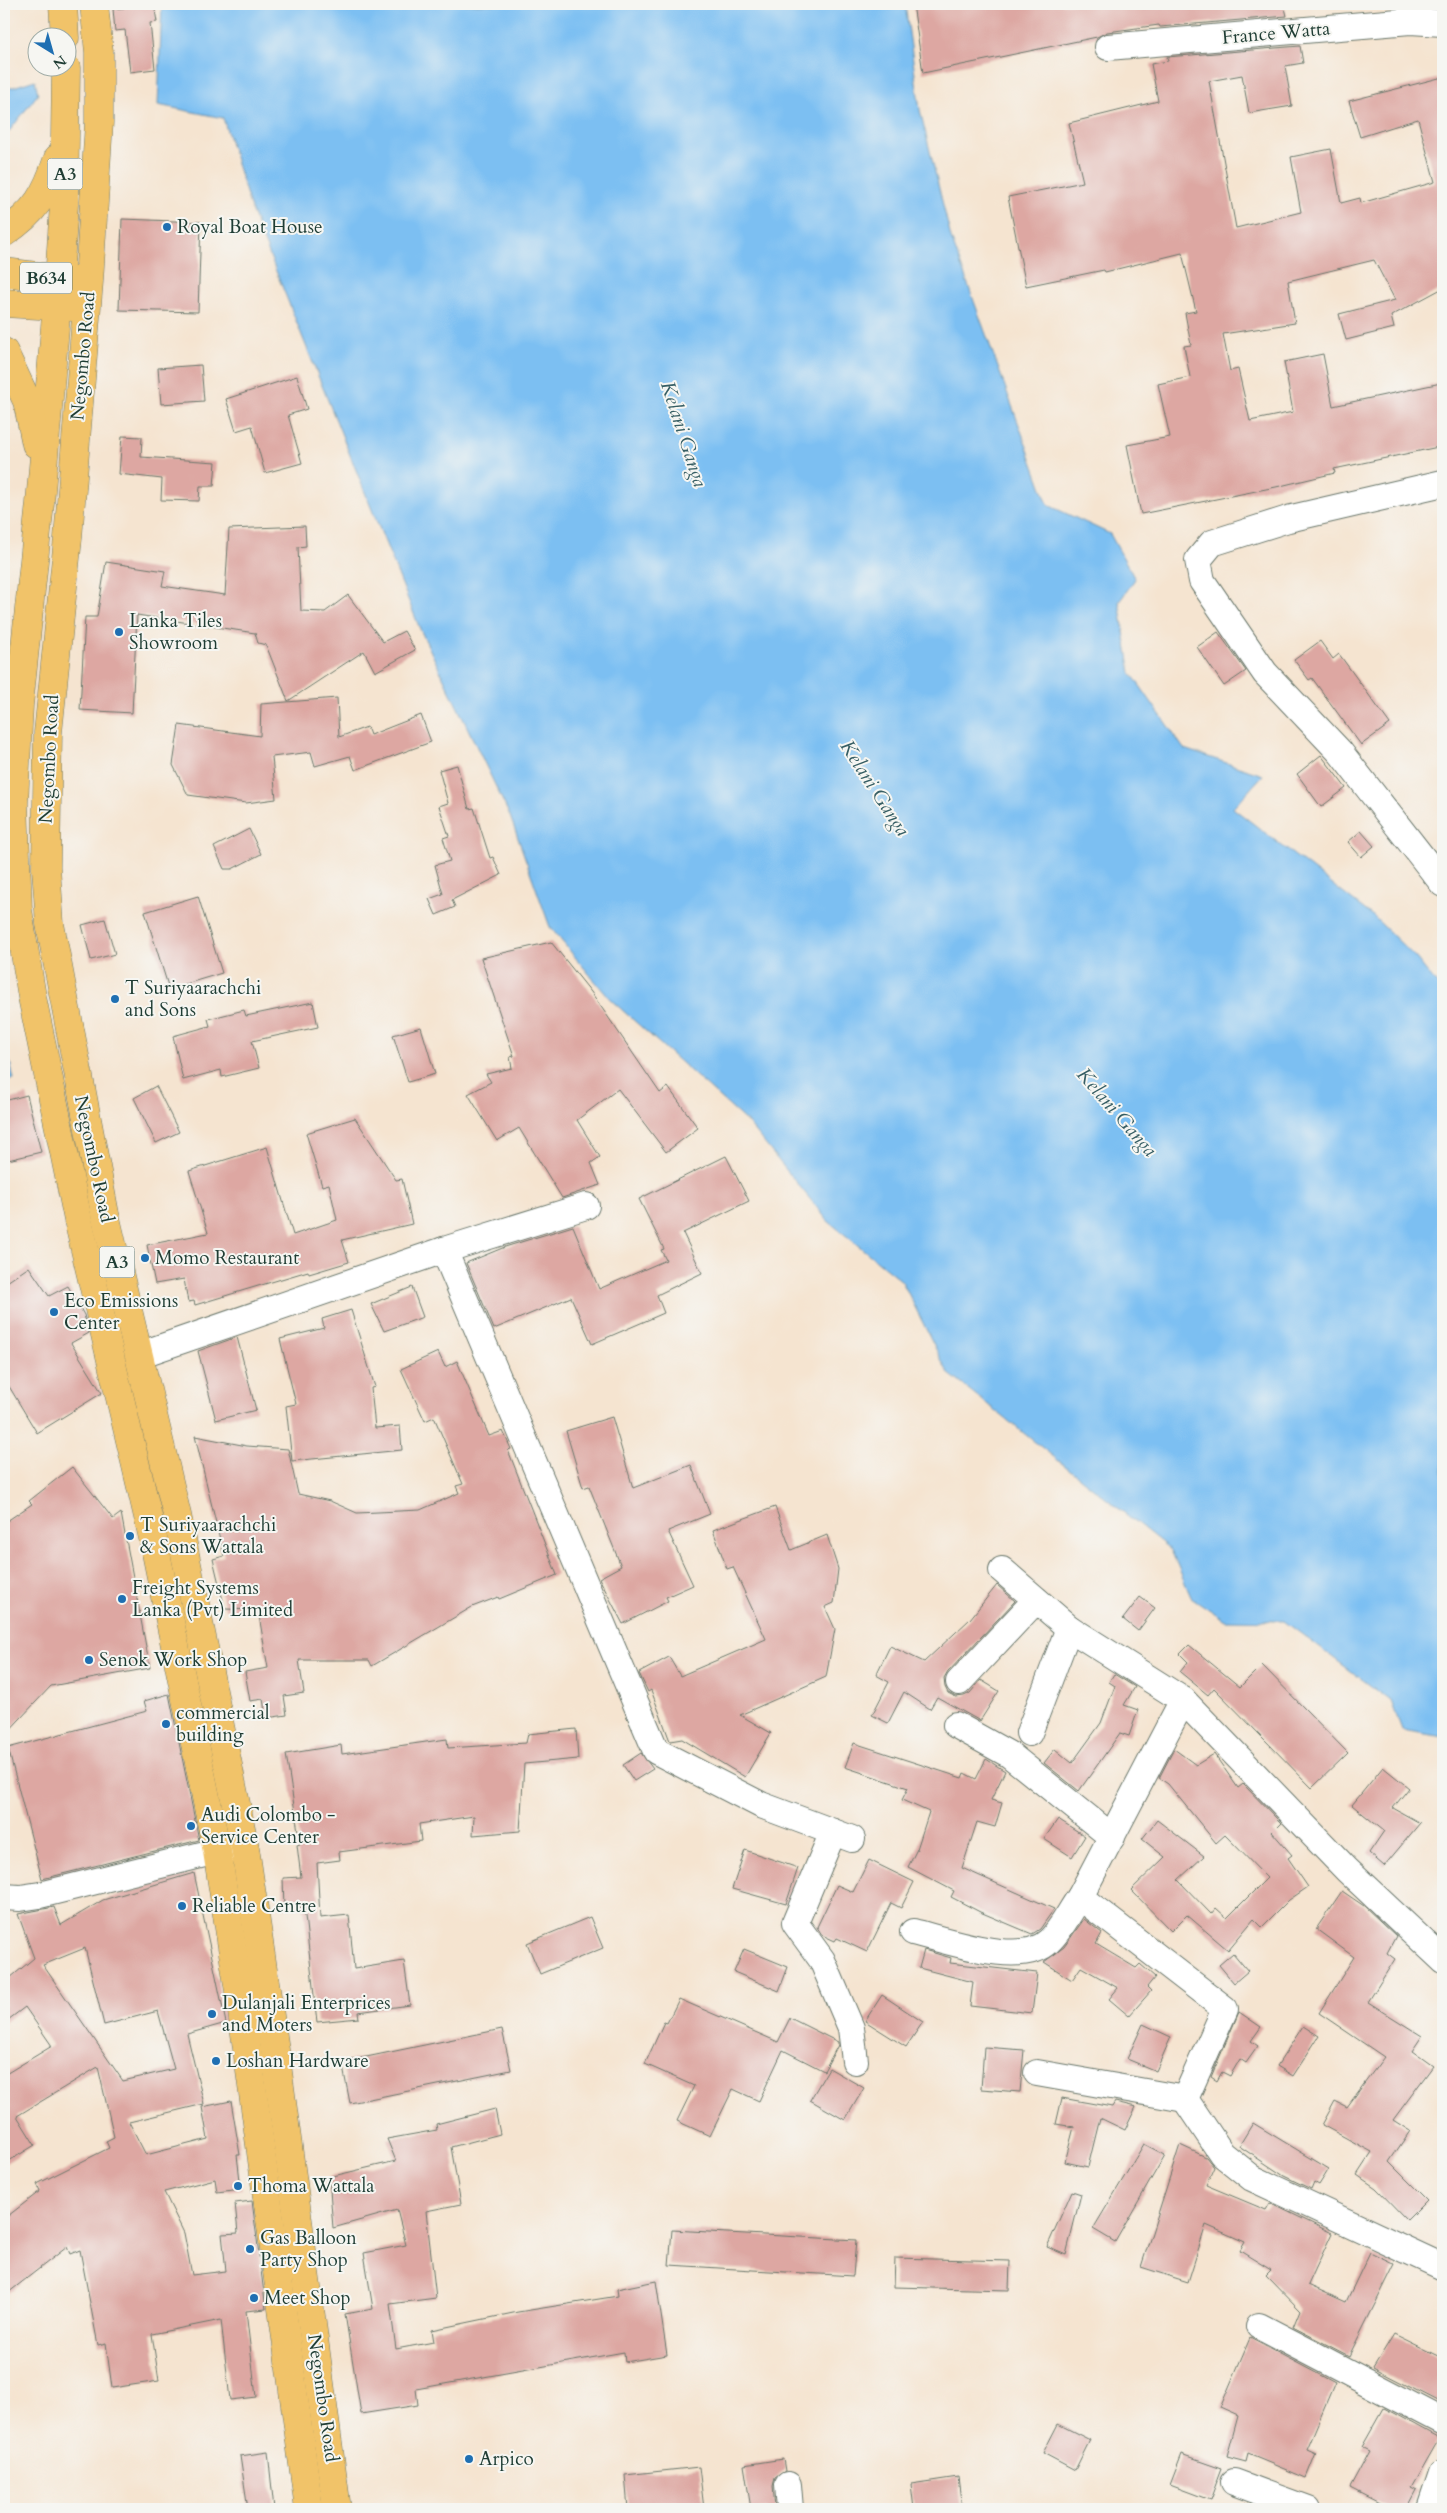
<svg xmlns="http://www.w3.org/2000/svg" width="1447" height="2513" font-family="Cardo,serif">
  <rect width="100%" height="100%" fill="#f6f6f2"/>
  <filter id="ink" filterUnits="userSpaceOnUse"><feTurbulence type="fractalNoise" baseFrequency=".02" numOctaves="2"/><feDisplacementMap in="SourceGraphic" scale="10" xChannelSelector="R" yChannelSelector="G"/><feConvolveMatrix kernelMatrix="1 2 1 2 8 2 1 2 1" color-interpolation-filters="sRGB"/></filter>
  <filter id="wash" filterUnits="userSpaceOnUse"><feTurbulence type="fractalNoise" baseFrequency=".0096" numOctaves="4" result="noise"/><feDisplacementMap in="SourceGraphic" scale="20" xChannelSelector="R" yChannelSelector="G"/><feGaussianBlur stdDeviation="1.12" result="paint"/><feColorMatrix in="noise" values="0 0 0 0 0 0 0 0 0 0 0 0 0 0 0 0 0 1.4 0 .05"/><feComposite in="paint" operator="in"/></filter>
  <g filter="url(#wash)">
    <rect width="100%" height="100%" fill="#f5e4d0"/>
    <g fill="#7cbff2" stroke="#4e7e93">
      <polygon points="162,4 905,4 920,110 951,238 1048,505 1110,534 1135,579 1119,602 1131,673 1184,749 1263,775 1233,808 1374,917 1416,958 1443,992 1443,1737 1402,1730 1391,1701 1284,1621 1225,1620 1191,1597 1171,1550 948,1373 902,1281 828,1221 747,1122 610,999 550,927 510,816 420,629 251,209 223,118 158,105"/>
      <polygon points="35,80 38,94 4,138 4,90"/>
      <polygon points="4,1037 14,1079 4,1081"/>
    </g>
    <g id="blocks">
      <g fill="#dda7a2" fill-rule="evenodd">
        <polygon points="123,4 154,4 157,22 150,23 155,69 130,72 125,30 115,31 113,9 124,8"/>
        <polygon points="913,4 1284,4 1287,16 1160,27 1159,25 1107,32 1097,37 923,73"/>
        <polygon points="1300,46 1303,63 1285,66 1292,106 1249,113 1242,75 1209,81 1236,228 1301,212 1291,157 1331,149 1341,203 1360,198 1361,203 1435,182 1418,119 1360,137 1349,101 1443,77 1443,288 1391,316 1394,328 1346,340 1339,314 1395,300 1374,260 1288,281 1295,323 1223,334 1230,371 1238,369 1250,421 1293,412 1284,362 1323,354 1333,406 1441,383 1443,396 1443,446 1334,469 1335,473 1276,487 1141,514 1127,445 1170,437 1158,384 1190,377 1184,346 1191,345 1185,313 1196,311 1182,253 1105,272 1104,270 1026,286 1008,197 1083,182 1069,123 1158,101 1151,64 1168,61 1167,57"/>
        <polygon points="122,219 201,222 198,312 119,310"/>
        <polygon points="201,365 204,401 161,404 158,368"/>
        <polygon points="297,376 307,409 288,415 302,463 265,473 252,426 236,431 226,399"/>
        <polygon points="122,436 142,437 141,457 216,462 214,486 200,486 199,501 161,500 162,479 119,474"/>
        <polygon points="305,526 306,546 298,547 301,611 325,612 348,595 383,642 404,631 415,650 375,672 364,651 288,701 266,645 258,643 255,633 137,615 132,713 80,710 85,617 97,617 106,562 165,571 162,586 225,595 229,529"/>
        <polygon points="1218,632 1246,671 1224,686 1197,647"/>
        <polygon points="1320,641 1333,659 1339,654 1390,724 1361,745 1312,678 1309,680 1294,660"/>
        <polygon points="337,698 339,737 367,727 370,735 421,715 431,742 355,770 350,756 315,766 311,752 272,757 276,799 246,803 188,795 173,765 179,725 260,736 261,704"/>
        <polygon points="1321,755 1346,788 1321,807 1297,774"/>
        <polygon points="457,765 469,809 474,808 490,858 493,857 501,875 452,900 455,907 436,915 429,899 443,894 435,865 450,861 443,838 449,836 439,806 448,803 439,770"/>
        <polygon points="249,829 261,854 232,869 224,869 214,847"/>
        <polygon points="1361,831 1374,846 1361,857 1348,842"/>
        <polygon points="198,896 222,973 169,989 145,912"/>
        <polygon points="105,919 115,954 91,960 82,925"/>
        <polygon points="551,942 591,992 660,1093 668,1087 698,1128 666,1152 618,1089 577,1120 600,1157 591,1163 600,1185 562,1198 519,1128 497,1141 468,1094 491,1082 486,1074 512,1068 510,1057 514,1056 481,958"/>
        <polygon points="313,1002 318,1027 252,1041 259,1068 222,1077 221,1070 183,1080 173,1036 210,1026 208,1019 244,1010 246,1016"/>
        <polygon points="421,1027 435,1074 408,1082 393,1035"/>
        <polygon points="156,1086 179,1132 156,1143 134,1098"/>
        <polygon points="27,1095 41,1152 4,1161 4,1101"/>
        <polygon points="355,1118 396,1180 402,1179 412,1224 342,1240 349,1262 309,1274 308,1271 195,1305 194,1301 188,1302 184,1279 155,1284 147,1245 208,1233 189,1171 267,1147 293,1235 337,1220 329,1184 322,1186 306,1133"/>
        <polygon points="726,1156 749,1201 683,1233 702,1273 657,1295 664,1313 592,1344 571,1297 494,1329 466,1263 505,1247 573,1226 599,1289 666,1260 661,1250 664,1249 639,1199"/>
        <polygon points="29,1267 49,1296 68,1286 84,1315 89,1333 71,1343 102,1393 37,1433 4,1378 4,1284"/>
        <polygon points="412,1287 423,1317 384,1331 371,1304"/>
        <polygon points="351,1310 375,1387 371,1388 375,1428 400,1426 402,1450 292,1461 286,1406 296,1404 280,1339 324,1328 322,1319"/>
        <polygon points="237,1337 256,1410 216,1420 198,1351"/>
        <polygon points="438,1352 445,1367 457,1361 489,1436 503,1431 511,1449 508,1450 557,1575 499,1599 498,1597 472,1607 372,1666 369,1660 299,1660 304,1693 284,1696 287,1715 266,1718 263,1699 250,1701 245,1672 268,1668 258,1610 225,1609 213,1559 224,1556 195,1436 247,1446 288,1449 298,1494 330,1501 357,1513 420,1510 459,1493 456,1486 463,1484 434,1417 425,1421 401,1369"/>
        <polygon points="612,1417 633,1488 691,1465 710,1514 668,1531 693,1585 666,1597 668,1601 623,1624 599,1578 621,1566 589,1486 583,1488 566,1431"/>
        <polygon points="72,1467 113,1519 121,1513 150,1668 51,1686 4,1736 4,1523 32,1504 29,1501"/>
        <polygon points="775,1507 791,1550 827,1535 838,1569 834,1603 825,1607 835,1629 826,1677 740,1715 771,1733 745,1777 682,1739 670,1741 651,1690 648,1692 639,1673 669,1657 680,1676 766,1639 733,1567 727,1569 713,1530"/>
        <polygon points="997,1585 1015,1601 948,1672 944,1679 945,1687 948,1693 956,1697 964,1696 970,1693 981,1680 999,1691 980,1721 937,1697 930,1709 904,1692 888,1723 872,1715 889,1682 876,1675 890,1646 924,1662 970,1619"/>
        <polygon points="1140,1597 1155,1608 1138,1631 1123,1619"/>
        <polygon points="1189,1645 1240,1687 1262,1665 1348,1753 1312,1788 1214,1688 1208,1695 1180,1672 1188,1662 1180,1654"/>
        <polygon points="1114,1674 1135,1687 1124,1705 1138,1710 1129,1736 1120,1733 1079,1791 1044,1763 1055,1749 1072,1763 1101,1723 1115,1686 1109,1682"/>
        <polygon points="169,1694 199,1840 42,1879 8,1748 147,1711 144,1701"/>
        <polygon points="576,1729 578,1759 524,1764 520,1831 473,1835 474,1816 419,1824 421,1841 339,1852 340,1860 317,1863 320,1918 349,1915 354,1969 404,1961 410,2005 358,2012 359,2018 317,2022 304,1907 284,1908 283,1878 301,1877 297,1845 300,1844 286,1754 341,1745 342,1754 447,1739 448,1748 526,1743 528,1734"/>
        <polygon points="854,1743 962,1778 964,1773 976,1779 986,1759 1005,1771 991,1800 1002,1803 995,1827 977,1822 962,1868 1054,1909 1040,1929 1032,1934 980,1912 951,1897 954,1891 908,1867 917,1849 929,1812 902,1800 908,1788 845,1767"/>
        <polygon points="1174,1749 1196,1765 1214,1754 1238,1788 1243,1784 1281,1823 1272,1832 1292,1855 1288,1858 1308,1887 1289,1900 1262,1927 1254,1919 1228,1950 1187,1915 1171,1931 1131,1890 1165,1857 1142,1839 1157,1820 1204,1856 1178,1880 1211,1914 1216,1908 1227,1918 1267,1878 1225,1835 1216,1843 1168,1784 1159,1778"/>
        <polygon points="641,1753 653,1769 634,1781 623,1765"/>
        <polygon points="1383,1767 1409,1788 1393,1808 1420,1823 1384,1866 1369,1853 1384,1831 1352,1805"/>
        <polygon points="1058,1819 1085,1836 1072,1857 1044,1839"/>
        <polygon points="745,1850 798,1868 786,1904 732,1889"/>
        <polygon points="869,1860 914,1882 901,1908 891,1903 867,1952 837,1938 835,1941 822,1935 817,1927 837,1885 853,1892"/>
        <path d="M194 1873 226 2023 187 2034 204 2104 129 2122 146 2155 208 2139 202 2107 231 2101 240 2155H237L241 2189 217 2192 215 2179 164 2192 184 2233 192 2275 226 2271 222 2234 238 2233 235 2203 252 2201 266 2309 246 2311 256 2397 230 2400 221 2320 152 2334 159 2381 112 2388 106 2343 98 2345 80 2250 70 2254 67 2247 4 2296V2219L40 2191 37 2184 109 2148 106 2141 114 2137 98 2067 17 2116 35 2145 4 2164V2075L52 2046 25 2007 4 2023V1983L34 1958 18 1914 54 1907 61 1925 103 1900ZM85 1948 104 2025 158 2011 174 2069 123 2081 43 1965Z"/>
        <polygon points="1342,1891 1364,1906 1396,1936 1387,1953 1395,1959 1368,2002 1422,2036 1412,2051 1433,2066 1393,2120 1410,2131 1389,2162 1427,2200 1407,2220 1376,2188 1357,2175 1372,2152 1322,2125 1335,2101 1347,2107 1384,2057 1319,2013 1354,1957 1316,1929"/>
        <polygon points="590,1917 603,1948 540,1974 527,1943"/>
        <polygon points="1084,1919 1102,1933 1096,1944 1136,1968 1140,1964 1155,1977 1147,1987 1151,1991 1129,2016 1109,1999 1118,1988 1081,1967 1072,1980 1044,1962 1064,1947"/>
        <polygon points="744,1949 788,1967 779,1991 734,1972"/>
        <polygon points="924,1950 951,1958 950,1963 1037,1973 1032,2013 970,2006 973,1982 919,1968"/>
        <polygon points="1233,1953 1248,1971 1234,1983 1219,1965"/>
        <polygon points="882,1995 923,2022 906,2047 865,2021"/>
        <polygon points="679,1999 778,2042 790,2018 838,2042 838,2045 824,2071 783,2050 759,2101 733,2089 710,2136 677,2121 694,2086 645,2064 664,2022 667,2023"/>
        <polygon points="1239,2012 1261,2027 1251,2041 1258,2046 1246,2063 1240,2059 1230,2076 1222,2072 1217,2081 1211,2077"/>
        <polygon points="1143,2024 1171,2037 1156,2071 1127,2059"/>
        <polygon points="1303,2026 1319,2036 1293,2076 1277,2066"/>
        <polygon points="502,2029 511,2070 350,2103 342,2062"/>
        <polygon points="984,2047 1024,2050 1020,2092 981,2089"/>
        <polygon points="829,2068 864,2088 845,2120 810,2100"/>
        <polygon points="1062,2098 1112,2107 1115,2102 1136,2107 1125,2130 1100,2118 1088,2167 1065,2162 1074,2127 1056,2124"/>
        <polygon points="495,2109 500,2134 451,2147 461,2204 426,2211 436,2298 390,2304 396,2349 434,2342 432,2330 518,2312 618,2296 617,2289 656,2281 667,2355 625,2362 624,2352 416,2389 418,2405 361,2414 345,2314 373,2309 364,2253 406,2245 397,2210 333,2228 329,2177 396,2161 387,2139 437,2130 436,2124"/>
        <polygon points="1253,2123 1329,2169 1319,2185 1314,2182 1311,2189 1284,2176 1239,2146"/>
        <polygon points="1144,2144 1165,2155 1115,2242 1093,2229"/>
        <polygon points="1180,2145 1206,2157 1214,2167 1206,2185 1266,2210 1270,2203 1332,2233 1308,2285 1346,2302 1370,2252 1395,2264 1349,2356 1293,2327 1300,2310 1266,2275 1271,2270 1240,2251 1245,2242 1206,2225 1188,2282 1141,2267"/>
        <polygon points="1072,2191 1081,2194 1066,2255 1047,2247"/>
        <polygon points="672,2230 856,2240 853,2276 669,2265"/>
        <polygon points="895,2258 1010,2261 1009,2290 894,2287"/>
        <polygon points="1394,2334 1443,2358 1443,2404 1373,2368"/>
        <polygon points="1250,2338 1335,2383 1307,2449 1316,2453 1306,2478 1248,2454 1246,2462 1227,2457 1238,2416 1220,2408"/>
        <polygon points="1384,2408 1439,2438 1411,2487 1417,2490 1407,2509 1391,2509 1350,2488 1370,2451 1362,2447"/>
        <polygon points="1058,2424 1090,2440 1075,2470 1043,2453"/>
        <polygon points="268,2452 274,2509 248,2509 240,2456"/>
        <polygon points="1182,2454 1222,2468 1210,2500 1170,2485"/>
        <polygon points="783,2459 785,2471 775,2478 773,2486 775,2509 751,2509 744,2465"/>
        <polygon points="699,2467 704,2509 628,2509 625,2475"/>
        <polygon points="958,2477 962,2509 914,2509 911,2484"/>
      </g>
    </g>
  </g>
  <g filter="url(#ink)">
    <use href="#blocks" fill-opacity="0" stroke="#6a776b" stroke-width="1"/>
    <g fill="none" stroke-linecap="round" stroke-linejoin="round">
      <g stroke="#6a776b" stroke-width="28">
        <g id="minor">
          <polyline points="1108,47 1410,21 1443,23"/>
          <polyline points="1443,483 1288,519 1212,543 1198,560 1202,581 1265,673 1340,752 1443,884"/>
          <polyline points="444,1250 656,1751 761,1805 852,1839"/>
          <polyline points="139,1355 444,1250 586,1206"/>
          <polyline points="1002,1570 1069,1628 1183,1700 1347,1870 1443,1960"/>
          <polyline points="959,1682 1036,1600"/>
          <polyline points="1183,1700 1080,1897 1225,2009 1185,2099 1222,2154 1252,2178 1443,2267"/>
          <polyline points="956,1725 1010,1755 1112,1837"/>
          <polyline points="1029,1733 1069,1628"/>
          <polyline points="833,1832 795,1923 822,1960 851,2028 855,2061"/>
          <polyline points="4,1897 20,1898 40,1895 217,1851 240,1848"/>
          <path d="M913 1932C947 1940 1022 1968 1049 1941 1061 1930 1070 1911 1080 1897"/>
          <polyline points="1037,2073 1185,2099"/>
          <polyline points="1259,2326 1443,2422"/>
          <polyline points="1234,2482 1307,2509"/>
          <polyline points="788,2485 790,2509"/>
          <polyline points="1431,2509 1443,2473"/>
        </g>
      </g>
      <g stroke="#6a776b" stroke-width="29">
        <g id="trunk">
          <polyline points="63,4 65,38"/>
          <polyline points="94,4 99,52 99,122 89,281 68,538 48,733 46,868 50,924 105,1214 177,1515 245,1848 275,2050 337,2509"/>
          <polyline points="66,68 64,204 59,280 40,503 19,705 14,803 18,910 32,997 78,1220 153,1538 217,1851 241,2004 309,2509"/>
          <path d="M4 233C36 212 46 194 58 158"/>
          <polyline points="4,272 77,281"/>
          <polyline points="4,303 73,307"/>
          <polyline points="4,352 27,401 36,444"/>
        </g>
      </g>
      <use href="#minor" stroke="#fff" stroke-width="26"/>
      <use href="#trunk" stroke="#f1c369" stroke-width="28"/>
    </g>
  </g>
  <g fill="#1f6fb2" stroke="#f6f6f2" stroke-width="2">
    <circle cx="167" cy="227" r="5"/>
    <circle cx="119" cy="632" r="5"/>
    <circle cx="115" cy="999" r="5"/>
    <circle cx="145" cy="1258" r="5"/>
    <circle cx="54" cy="1312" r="5"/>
    <circle cx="130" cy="1536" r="5"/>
    <circle cx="122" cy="1599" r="5"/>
    <circle cx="89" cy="1660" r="5"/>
    <circle cx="166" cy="1724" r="5"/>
    <circle cx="191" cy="1826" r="5"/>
    <circle cx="182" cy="1906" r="5"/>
    <circle cx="212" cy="2014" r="5"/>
    <circle cx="216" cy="2061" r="5"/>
    <circle cx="238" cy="2186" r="5"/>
    <circle cx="250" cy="2249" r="5"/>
    <circle cx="254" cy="2298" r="5"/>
    <circle cx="469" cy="2459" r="5"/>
  </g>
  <g text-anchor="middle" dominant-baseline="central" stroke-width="4" stroke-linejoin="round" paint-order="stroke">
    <g fill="#f6f6f2" stroke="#60746d" stroke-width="1">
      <rect x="47.5" y="158.5" width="35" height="31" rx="4"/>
      <rect x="20" y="262.5" width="52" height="31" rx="4"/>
      <rect x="99.5" y="1246.5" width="35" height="31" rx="4"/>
    </g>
    <g font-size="18" font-weight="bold" fill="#1f3d34">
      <text x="65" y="174">A3</text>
      <text x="46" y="278">B634</text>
      <text x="117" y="1262">A3</text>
    </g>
    <g font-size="19" fill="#1f3d34" stroke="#f6f6f2">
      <text transform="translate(1276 33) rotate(-5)">France Watta</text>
      <text transform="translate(83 356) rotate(-85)">Negombo Road</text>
      <text transform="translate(49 759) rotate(-87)">Negombo Road</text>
      <text transform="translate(94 1159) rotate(78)">Negombo Road</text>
      <text transform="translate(323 2398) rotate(82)">Negombo Road</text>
    </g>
    <g font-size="19" fill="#1f3d34" stroke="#f6f6f2" text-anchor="start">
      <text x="177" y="227">Royal Boat House</text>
      <text x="129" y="621">Lanka Tiles<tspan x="129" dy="22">Showroom</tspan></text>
      <text x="125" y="988">T Suriyaarachchi<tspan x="125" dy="22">and Sons</tspan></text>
      <text x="155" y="1258">Momo Restaurant</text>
      <text x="64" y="1301">Eco Emissions<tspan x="64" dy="22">Center</tspan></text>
      <text x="140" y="1525">T Suriyaarachchi<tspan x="140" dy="22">&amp; Sons Wattala</tspan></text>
      <text x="132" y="1588">Freight Systems<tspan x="132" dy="22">Lanka (Pvt) Limited</tspan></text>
      <text x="99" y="1660">Senok Work Shop</text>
      <text x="176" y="1713">commercial<tspan x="176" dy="22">building</tspan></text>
      <text x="201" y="1815">Audi Colombo -<tspan x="201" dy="22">Service Center</tspan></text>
      <text x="192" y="1906">Reliable Centre</text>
      <text x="222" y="2003">Dulanjali Enterprices<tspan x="222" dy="22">and Moters</tspan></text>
      <text x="226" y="2061">Loshan Hardware</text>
      <text x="248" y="2186">Thoma Wattala</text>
      <text x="260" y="2238">Gas Balloon<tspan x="260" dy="22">Party Shop</tspan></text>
      <text x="264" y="2298">Meet Shop</text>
      <text x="479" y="2459">Arpico</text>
    </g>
    <g font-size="20" font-style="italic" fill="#365e64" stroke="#f6f6f2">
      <text transform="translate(684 434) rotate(72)">Kelani Ganga</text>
      <text transform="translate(875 788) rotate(57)">Kelani Ganga</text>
      <text transform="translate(1117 1112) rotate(49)">Kelani Ganga</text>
    </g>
  </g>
  <rect width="1447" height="2513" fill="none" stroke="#f6f6f2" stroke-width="20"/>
  <g transform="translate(52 52) rotate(143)"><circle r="24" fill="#f6f6f2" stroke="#a0aca6"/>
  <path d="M0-4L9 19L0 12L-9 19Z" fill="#1f6fb2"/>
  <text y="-8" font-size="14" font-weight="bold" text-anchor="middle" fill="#1f3d34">N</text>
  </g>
</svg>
